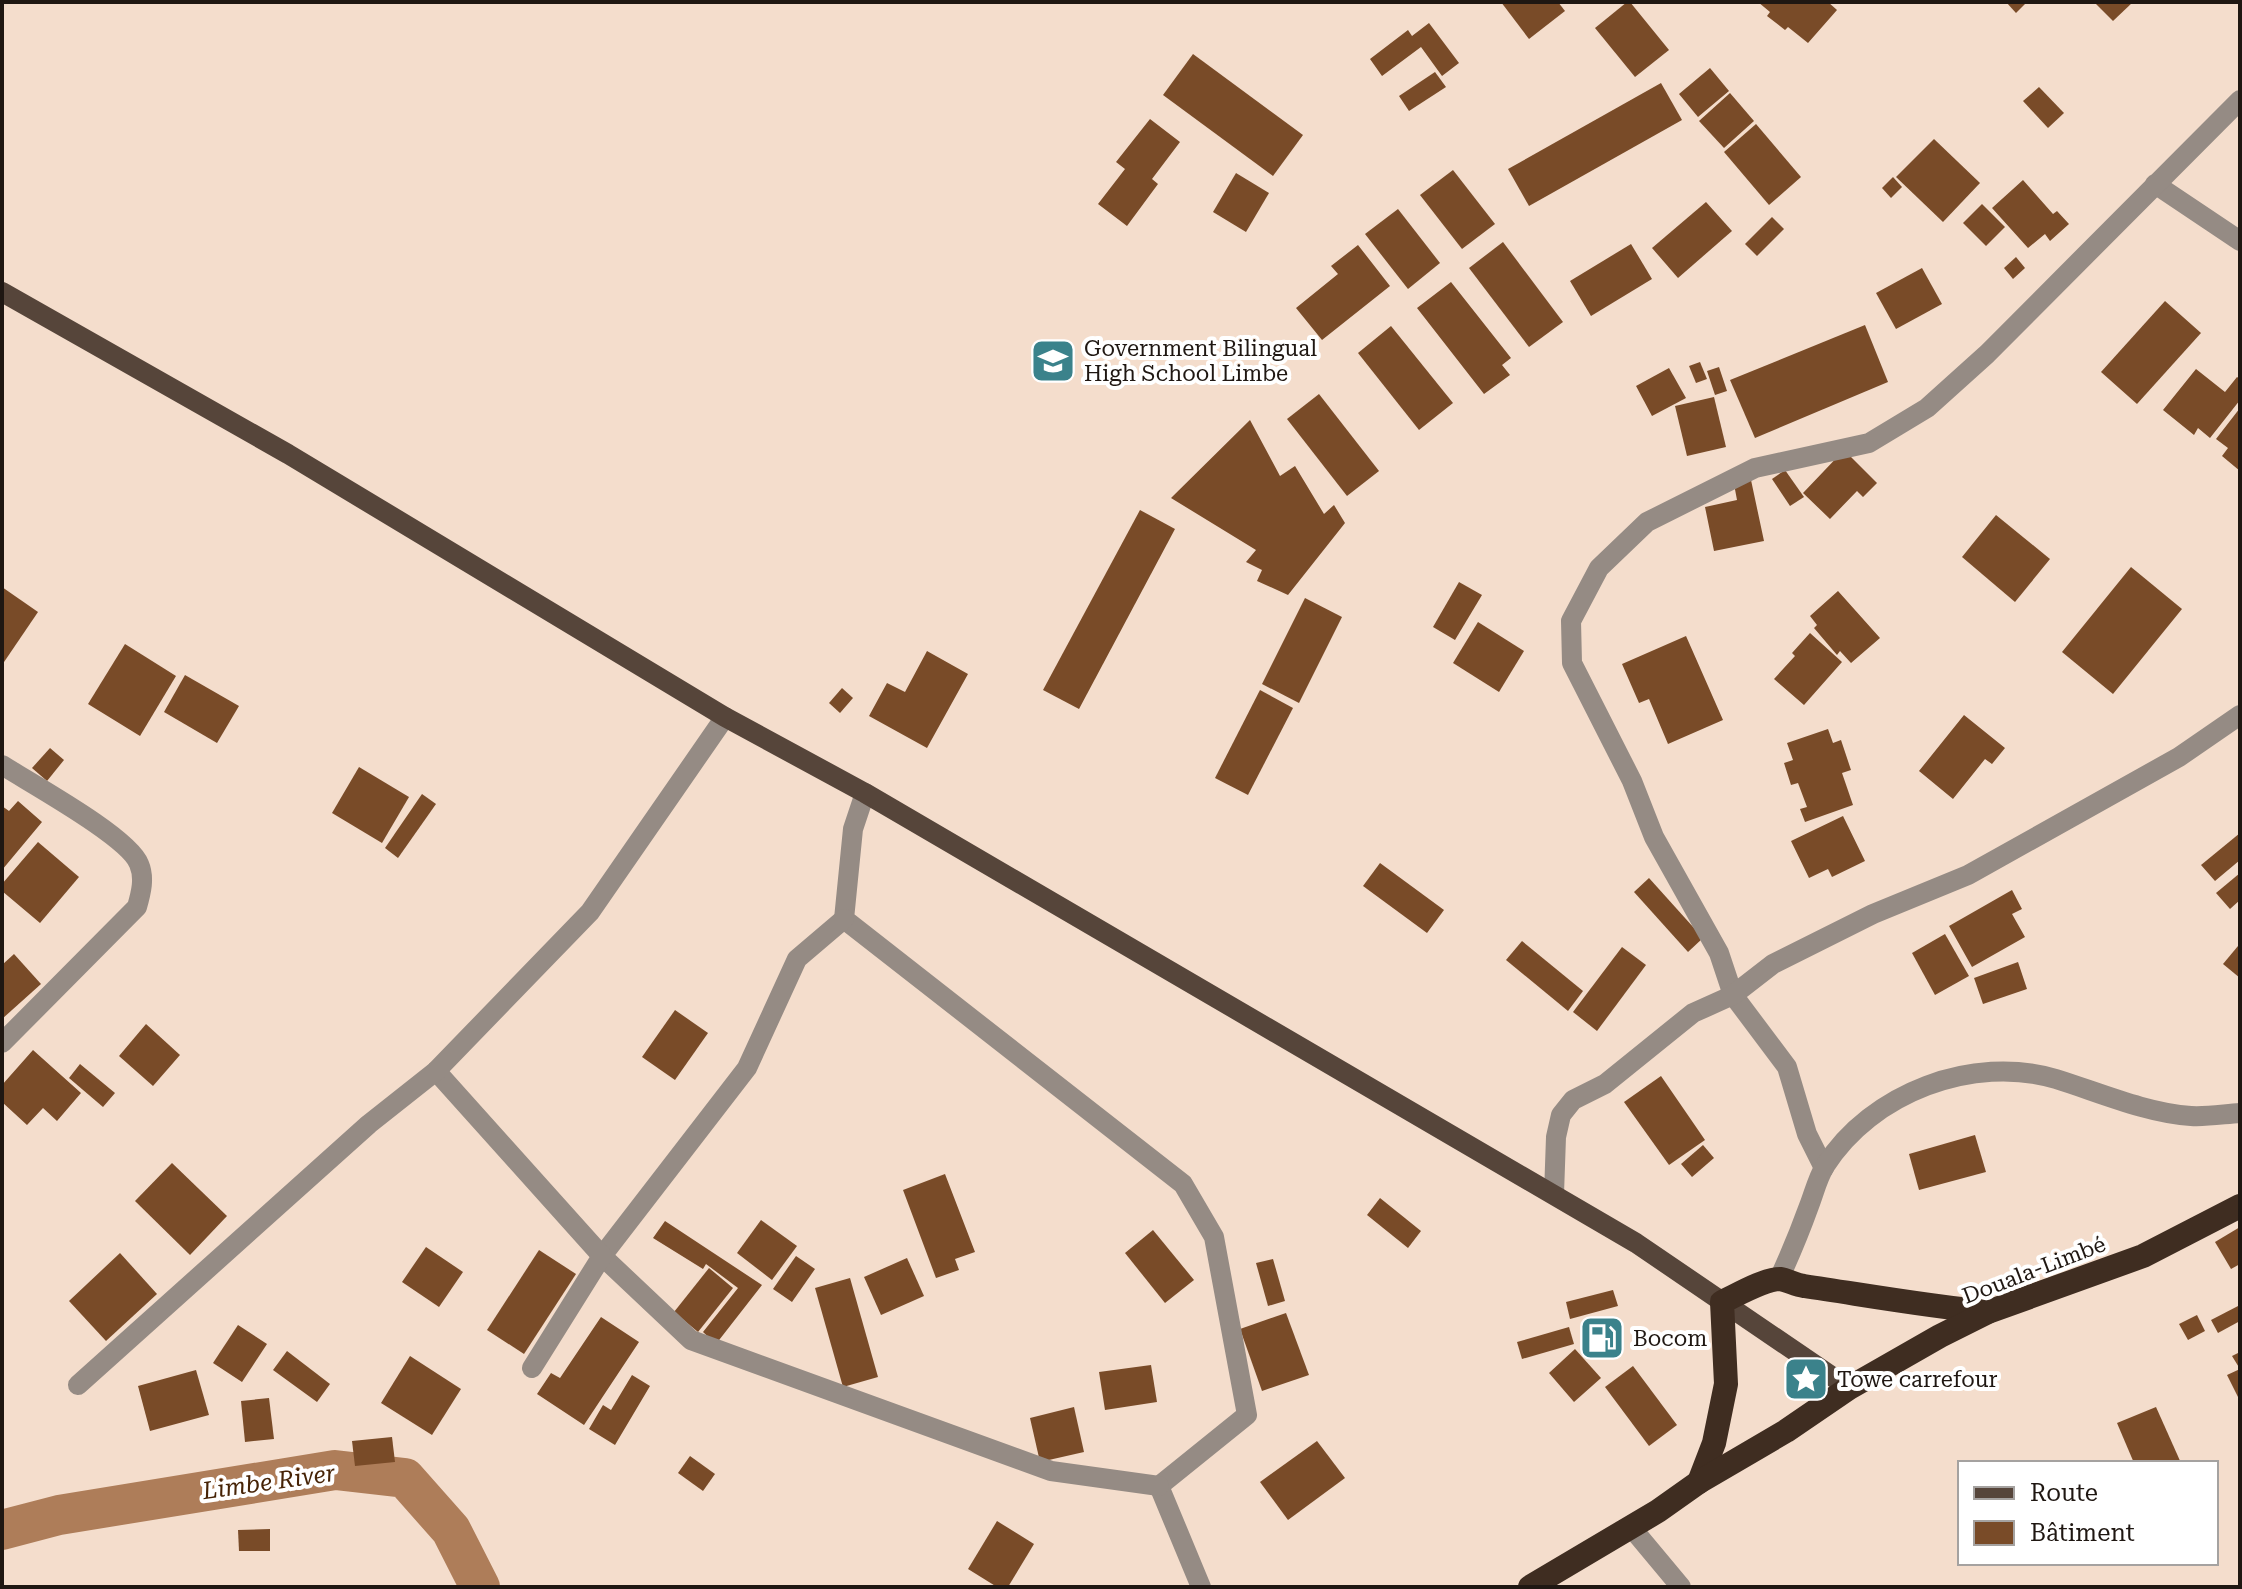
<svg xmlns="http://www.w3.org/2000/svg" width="2242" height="1589" font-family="'Roboto Serif',serif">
  <rect width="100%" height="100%" fill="#f4ddcc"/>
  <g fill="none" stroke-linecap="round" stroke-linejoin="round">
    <polyline stroke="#ae7d59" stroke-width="40" points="2,1530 59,1515 335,1470 405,1478 451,1530 480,1587"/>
  </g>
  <g fill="#794b28">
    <polygon points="1501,2 1558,2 1565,11 1529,39"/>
    <polygon points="1627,2 1630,2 1669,50 1635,77 1595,28"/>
    <polygon points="1758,2 1828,2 1837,10 1808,43 1788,27 1785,30 1767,16 1770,12"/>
    <polygon points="2006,2 2027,2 2016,13"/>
    <polygon points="2094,2 2133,2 2113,21"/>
    <polygon points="1429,23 1459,63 1442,76 1421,47 1382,76 1370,59 1408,30 1412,36"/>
    <polygon points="1193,54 1303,135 1273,176 1163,95"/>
    <polygon points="1710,68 1729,91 1698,117 1679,94"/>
    <polygon points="1435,72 1446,87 1409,111 1399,96"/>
    <polygon points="1661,83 1682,120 1529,206 1508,169"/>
    <polygon points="2039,87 2064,113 2048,128 2023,101"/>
    <polygon points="1730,93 1754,121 1724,148 1699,121"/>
    <polygon points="1150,119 1180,142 1152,179 1158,184 1127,226 1098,204 1125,169 1116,162"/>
    <polygon points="1756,124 1801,177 1769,205 1724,152"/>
    <polygon points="1934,139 1980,183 1943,222 1896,177"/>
    <polygon points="1453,170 1495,224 1462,249 1420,195"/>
    <polygon points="1236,173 1269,193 1246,232 1213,212"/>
    <polygon points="1893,177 1902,187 1891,198 1882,188"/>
    <polygon points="2023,180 2053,214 2057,211 2069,224 2050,241 2045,234 2028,248 1992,208"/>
    <polygon points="1706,202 1732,231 1678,278 1652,248"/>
    <polygon points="1982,204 2005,227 1986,246 1963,223"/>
    <polygon points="1398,209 1440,263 1408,289 1365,234"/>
    <polygon points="1772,217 1784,229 1757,256 1745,244"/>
    <polygon points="1503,242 1563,322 1529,347 1469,268"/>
    <polygon points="1631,244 1652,279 1591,316 1570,281"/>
    <polygon points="1358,245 1390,286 1322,340 1296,308 1338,274 1331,266"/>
    <polygon points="2016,257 2025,268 2013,279 2004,268"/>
    <polygon points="1922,268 1942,304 1896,329 1876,293"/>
    <polygon points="1451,282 1511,358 1502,365 1510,375 1484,394 1417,308"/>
    <polygon points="2165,301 2201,333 2137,404 2101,372"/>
    <polygon points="1865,325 1888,382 1755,438 1730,380"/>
    <polygon points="1391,326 1453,403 1419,430 1358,353"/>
    <polygon points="1700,362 1707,379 1696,383 1689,366"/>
    <polygon points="1719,367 1727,391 1715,395 1707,371"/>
    <polygon points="1669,368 1686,398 1652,416 1636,386"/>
    <polygon points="2196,369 2225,392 2237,377 2240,379 2240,400 2210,438 2198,428 2194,435 2163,410"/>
    <polygon points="1319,394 1379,471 1347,496 1287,419"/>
    <polygon points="1714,397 1726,447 1687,456 1675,406"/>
    <polygon points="2240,408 2240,471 2222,456 2228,448 2216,439"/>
    <polygon points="1250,420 1280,476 1295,466 1324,514 1334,505 1345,523 1288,595 1257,581 1262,570 1246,562 1256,550 1171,498"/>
    <polygon points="1844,450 1877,483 1863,497 1857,491 1830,519 1803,493"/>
    <polygon points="1785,470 1804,497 1790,506 1772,479"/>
    <polygon points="1751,480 1764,541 1714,551 1705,507 1737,500 1734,484"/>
    <polygon points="1140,510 1175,529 1079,709 1043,690"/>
    <polygon points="1996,515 2050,559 2015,602 1962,557"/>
    <polygon points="2131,567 2182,609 2113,694 2062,652"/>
    <polygon points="1459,582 1482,595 1455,640 1433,627"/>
    <polygon points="2,587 38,612 2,665"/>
    <polygon points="1838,591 1880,638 1851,663 1840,651 1837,655 1814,628 1817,625 1810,616"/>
    <polygon points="1305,598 1342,617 1299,703 1262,684"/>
    <polygon points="1478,622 1524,651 1499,692 1453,663"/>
    <polygon points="1810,633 1842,662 1804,705 1774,679 1795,656 1792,653"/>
    <polygon points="1686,636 1723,720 1668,744 1649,699 1639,703 1622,664"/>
    <polygon points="125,644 176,676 140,736 88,704"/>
    <polygon points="927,651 968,674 927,748 869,716 887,683 905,692"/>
    <polygon points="185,675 239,706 217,743 164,712"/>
    <polygon points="842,688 853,698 840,713 829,703"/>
    <polygon points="1260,690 1293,708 1248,795 1215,778"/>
    <polygon points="1964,715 2005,748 1992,764 1985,759 1953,799 1919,771"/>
    <polygon points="1828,729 1833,743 1841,740 1851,770 1842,773 1853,805 1805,822 1800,809 1807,807 1798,783 1791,785 1784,763 1793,760 1787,743"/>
    <polygon points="50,748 64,760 47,781 32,768"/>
    <polygon points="359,767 409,797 382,843 332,813"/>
    <polygon points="422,794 436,804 398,858 385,848"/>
    <polygon points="18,801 42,822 2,870 2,806 9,811"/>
    <polygon points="1843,816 1865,861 1832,877 1828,869 1809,878 1791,841"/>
    <polygon points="2240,833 2240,860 2215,881 2201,865"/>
    <polygon points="38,842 79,877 40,923 2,891 2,884"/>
    <polygon points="1380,863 1444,910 1427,933 1363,886"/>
    <polygon points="2240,873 2240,900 2230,909 2216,893"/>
    <polygon points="1649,878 1703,938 1688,952 1634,892"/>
    <polygon points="2012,890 2022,909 2012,914 2025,937 1972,967 1949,926"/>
    <polygon points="1945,934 1969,976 1935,995 1912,953"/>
    <polygon points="1522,941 1583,991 1568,1011 1506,960"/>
    <polygon points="2238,946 2240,947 2240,978 2223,964"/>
    <polygon points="1622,947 1646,965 1597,1031 1573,1012"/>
    <polygon points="14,954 41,984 2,1019 2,965"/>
    <polygon points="2018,962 2027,989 1983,1004 1974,978"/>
    <polygon points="675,1010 708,1033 675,1080 642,1057"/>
    <polygon points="146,1024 180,1055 153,1086 119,1056"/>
    <polygon points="33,1050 81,1093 57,1121 43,1108 27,1125 2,1102 2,1085"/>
    <polygon points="80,1064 115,1093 103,1107 69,1078"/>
    <polygon points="1661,1076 1705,1140 1669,1165 1624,1102"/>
    <polygon points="1975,1135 1986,1172 1919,1190 1909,1154"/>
    <polygon points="1703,1145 1714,1158 1692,1177 1681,1164"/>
    <polygon points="172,1163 227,1216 190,1255 135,1201"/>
    <polygon points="945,1174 975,1252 955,1259 959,1270 936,1278 903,1190"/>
    <polygon points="1380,1198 1421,1231 1408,1248 1367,1215"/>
    <polygon points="761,1220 797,1246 772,1280 737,1253"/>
    <polygon points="665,1221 762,1285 716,1344 703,1332 738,1288 706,1264 703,1269 653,1238"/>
    <polygon points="2240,1227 2240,1264 2231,1269 2215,1242"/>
    <polygon points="1153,1230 1194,1280 1165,1303 1125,1253"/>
    <polygon points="426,1247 463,1272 439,1307 402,1282"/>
    <polygon points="539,1250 576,1274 524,1354 487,1330"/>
    <polygon points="120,1253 157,1294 106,1341 69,1301"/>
    <polygon points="796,1256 815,1269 792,1302 773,1289"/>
    <polygon points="907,1258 924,1296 881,1315 864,1277"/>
    <polygon points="1273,1259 1285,1301 1268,1306 1256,1263"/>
    <polygon points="709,1268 733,1288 698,1332 674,1312"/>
    <polygon points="850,1278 878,1377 843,1387 815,1288"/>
    <polygon points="1613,1290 1618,1306 1570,1319 1566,1302"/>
    <polygon points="2240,1305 2240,1321 2218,1333 2211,1320"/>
    <polygon points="1286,1313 1309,1375 1262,1391 1240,1329"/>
    <polygon points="2197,1315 2205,1331 2188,1340 2179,1324"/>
    <polygon points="601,1317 639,1342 584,1425 537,1394 551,1373 560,1378"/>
    <polygon points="238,1325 267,1344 242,1382 213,1363"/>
    <polygon points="1569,1327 1574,1344 1522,1359 1517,1342"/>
    <polygon points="1575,1349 1601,1378 1574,1402 1549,1373"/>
    <polygon points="287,1351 330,1384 317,1402 273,1370"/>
    <polygon points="2240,1352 2240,1401 2227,1375 2240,1369 2232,1356"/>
    <polygon points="410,1356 461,1389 432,1435 381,1403"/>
    <polygon points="1151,1365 1157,1402 1105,1410 1099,1372"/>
    <polygon points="1633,1366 1677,1425 1649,1446 1605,1387"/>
    <polygon points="196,1370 209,1415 150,1431 138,1386"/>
    <polygon points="632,1375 650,1386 615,1445 589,1429 603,1405 611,1410"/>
    <polygon points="269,1398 274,1439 245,1442 241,1401"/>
    <polygon points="1074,1407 1084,1452 1040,1462 1030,1418"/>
    <polygon points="2156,1407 2181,1463 2134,1463 2117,1423"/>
    <polygon points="392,1437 395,1462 355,1466 352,1441"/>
    <polygon points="1317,1441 1345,1478 1288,1520 1260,1482"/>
    <polygon points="690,1456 715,1474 703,1491 678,1473"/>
    <polygon points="997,1521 1034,1544 1008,1587 997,1587 968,1569"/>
    <polygon points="270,1529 270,1551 239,1551 238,1530"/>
  </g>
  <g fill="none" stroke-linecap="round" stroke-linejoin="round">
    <g stroke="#958b84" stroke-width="20">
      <polyline points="2155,184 2240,241"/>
      <path d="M2 765C30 783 129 837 139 864 145 878 141 893 137 907L2 1043"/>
      <polyline points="865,793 853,829 844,919 1183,1184 1214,1237 1247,1415 1159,1486 1201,1587"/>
      <polyline points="844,919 797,959 747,1068 602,1256 691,1340 1051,1471 1159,1486"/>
      <polyline points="436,1071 602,1256 532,1368"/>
      <polyline points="1824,1168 1807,1134 1787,1067 1733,995 1719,953 1654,837 1632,781 1572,663 1571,621 1599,568 1647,522 1755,468 1869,443 1927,408 1987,354 2240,100"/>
      <polyline points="1554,1194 1556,1137 1561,1115 1573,1100 1605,1084 1693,1013 1733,995 1773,964 1873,914 1968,875 2179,757 2240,715"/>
      <path d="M1779 1279C1790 1255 1800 1231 1809 1206 1814 1193 1818 1177 1825 1166 1871 1093 1973 1054 2056 1079 2098 1092 2146 1113 2191 1116 2207 1117 2224 1114 2240 1113"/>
      <polyline points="78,1385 369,1124 436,1071 590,912 725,717"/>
      <polyline points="1631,1527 1681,1587"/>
    </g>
    <polyline stroke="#56453a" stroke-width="20" points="2,292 288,454 725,717 865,793 1636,1243 1849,1388"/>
    <g stroke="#3f2d21" stroke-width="24">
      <path d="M1699 1482 1714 1443 1726 1384 1722 1302C1737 1295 1764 1279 1780 1279 1787 1280 1796 1285 1804 1286 1865 1295 1926 1306 1988 1312"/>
      <polyline points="1530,1587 1658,1511 1699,1482 1786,1431 1849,1388 1940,1336 1988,1312 2143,1256 2240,1206"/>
    </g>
  </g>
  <defs>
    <g id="school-square" transform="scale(2.3)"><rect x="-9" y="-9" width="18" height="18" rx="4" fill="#3b828b" stroke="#fff"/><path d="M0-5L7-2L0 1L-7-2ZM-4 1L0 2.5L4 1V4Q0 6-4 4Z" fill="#fff"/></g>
    <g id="fuel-square" transform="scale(2.3)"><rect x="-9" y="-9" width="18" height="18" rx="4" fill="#3b828b" stroke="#fff"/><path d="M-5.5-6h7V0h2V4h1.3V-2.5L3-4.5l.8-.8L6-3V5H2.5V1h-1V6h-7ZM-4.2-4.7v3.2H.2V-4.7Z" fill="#fff"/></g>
    <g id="sight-square" transform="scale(2.3)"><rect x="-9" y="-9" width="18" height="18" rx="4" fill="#3b828b" stroke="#fff"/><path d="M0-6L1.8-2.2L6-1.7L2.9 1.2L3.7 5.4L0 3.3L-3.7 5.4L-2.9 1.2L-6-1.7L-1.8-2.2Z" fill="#fff"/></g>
  </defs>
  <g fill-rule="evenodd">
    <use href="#school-square" x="1053" y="361"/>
    <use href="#fuel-square" x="1602" y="1338"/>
    <use href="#sight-square" x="1806" y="1379"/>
  </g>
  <g text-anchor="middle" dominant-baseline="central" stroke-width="8" stroke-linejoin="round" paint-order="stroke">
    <g font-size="22" fill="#1f1712" stroke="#fff" text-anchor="start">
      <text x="1084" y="348">Government Bilingual<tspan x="1084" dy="25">High School Limbe</tspan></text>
      <text x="1633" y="1338">Bocom</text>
      <text x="1837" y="1379">Towe carrefour</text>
    </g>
    <g font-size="22" fill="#1f1712" stroke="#fff">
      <text transform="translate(2034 1270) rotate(-21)">Douala-Limbé</text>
    </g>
    <g font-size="24" font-style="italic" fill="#462306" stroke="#fff">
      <text transform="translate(269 1482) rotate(-8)">Limbe River</text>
    </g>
  </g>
  <rect width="2242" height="1589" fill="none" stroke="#1f1712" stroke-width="8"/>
  <rect x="1958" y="1461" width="260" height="104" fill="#ffffff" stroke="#a5a2a0" stroke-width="2"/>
  <rect x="1974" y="1487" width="40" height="12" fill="#56453a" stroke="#a5a2a0" stroke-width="2"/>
  <text x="2030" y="1501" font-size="24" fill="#1f1712">Route</text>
  <rect x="1974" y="1521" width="40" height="24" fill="#794b28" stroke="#a5a2a0" stroke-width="2"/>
  <text x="2030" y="1541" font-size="24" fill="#1f1712">Bâtiment</text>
</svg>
